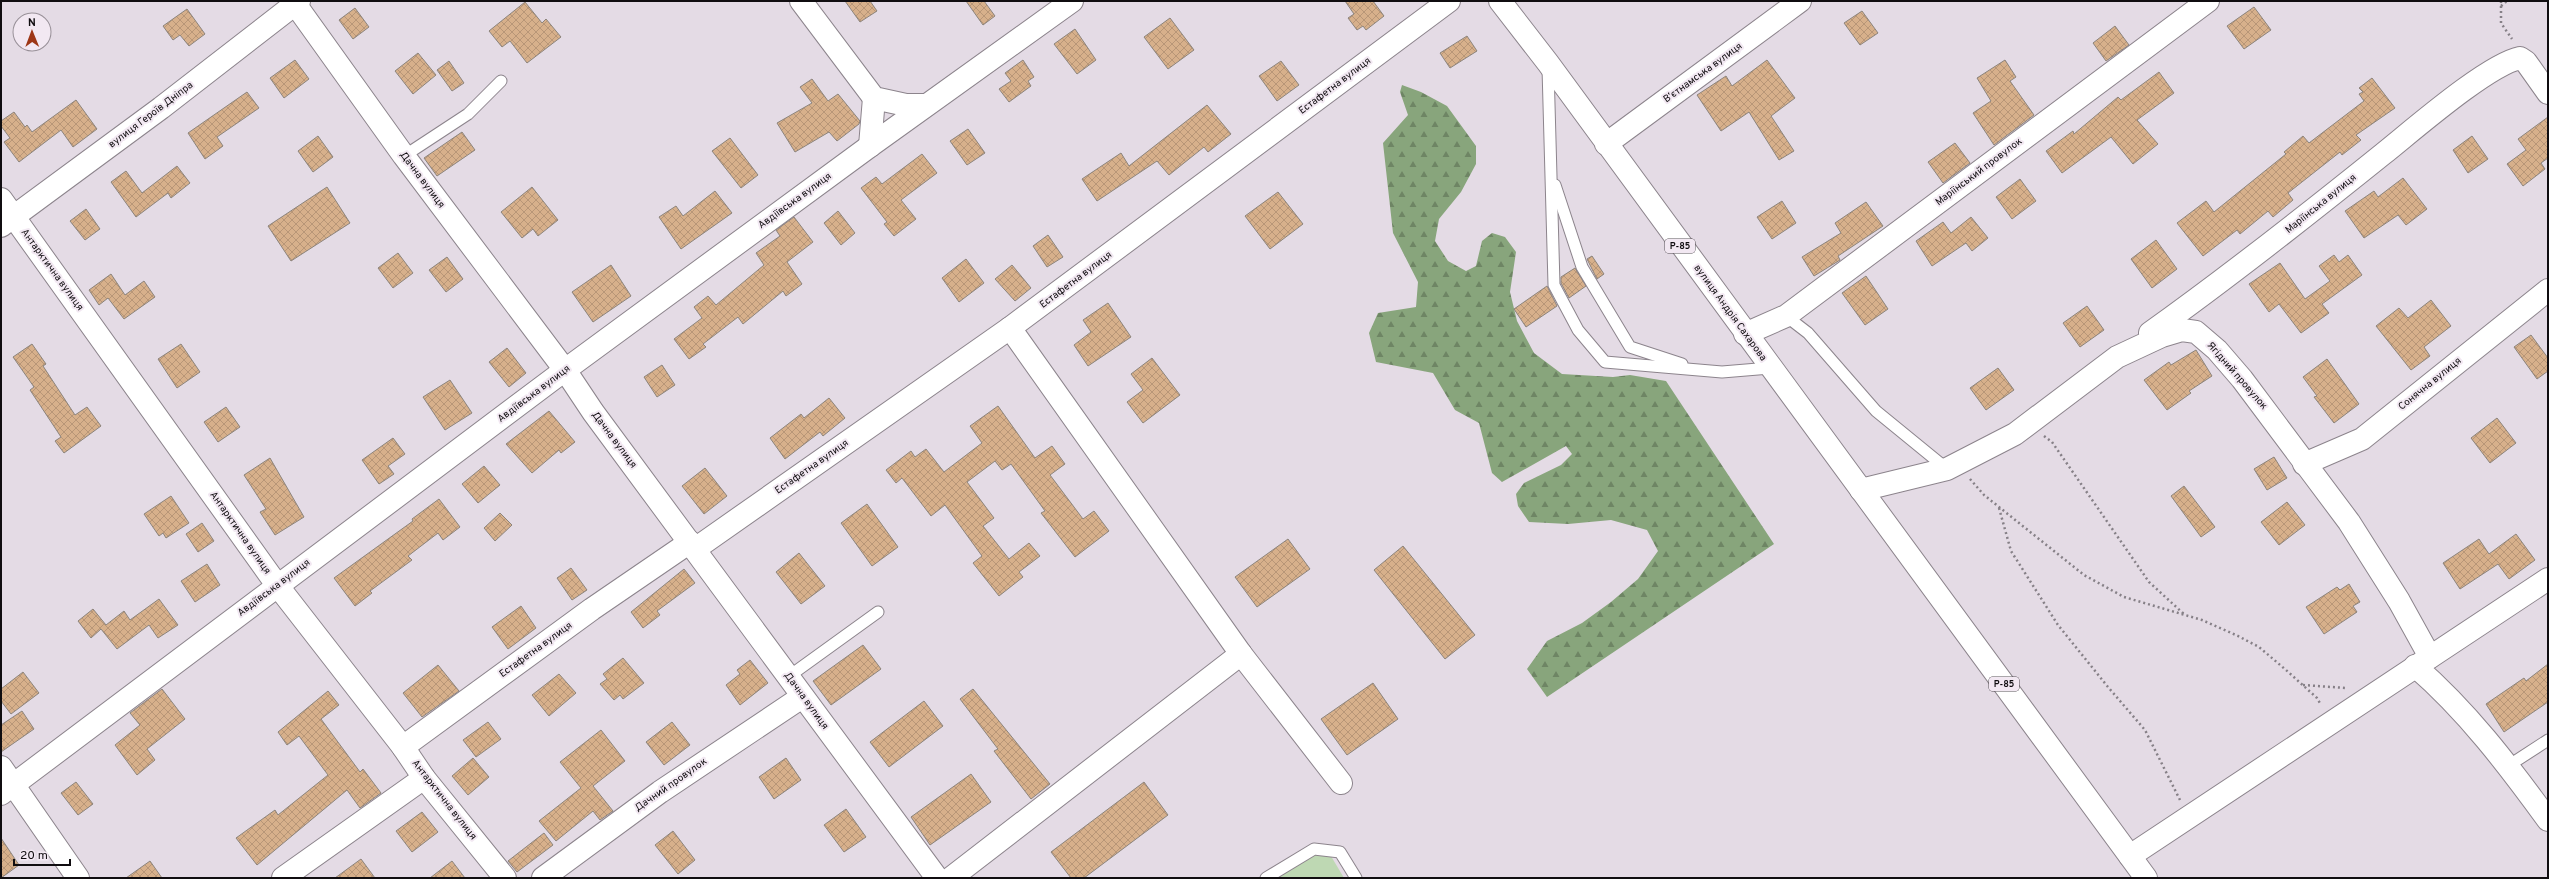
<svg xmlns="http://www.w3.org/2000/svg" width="2549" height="879" font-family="Overpass,sans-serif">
  <defs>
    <pattern id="forest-firs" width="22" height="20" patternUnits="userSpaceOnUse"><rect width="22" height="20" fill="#88a57c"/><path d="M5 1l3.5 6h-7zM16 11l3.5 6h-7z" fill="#6e8564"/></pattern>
    <pattern id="building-cross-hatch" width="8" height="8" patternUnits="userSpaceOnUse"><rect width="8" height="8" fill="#d7b08b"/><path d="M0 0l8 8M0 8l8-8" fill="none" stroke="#b89677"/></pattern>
  </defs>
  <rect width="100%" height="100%" fill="#e4dbe5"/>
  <polygon fill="#bed8b3" points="1325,846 1344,878 1266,878"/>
  <polygon fill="url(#forest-firs)" points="1402,85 1421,92 1447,106 1476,146 1476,164 1461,192 1439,219 1435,241 1448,261 1466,271 1476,266 1482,241 1492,233 1505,237 1516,252 1510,292 1517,321 1534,353 1562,374 1613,377 1630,375 1666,381 1774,544 1547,697 1527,669 1547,641 1582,623 1611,602 1638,579 1658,551 1647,530 1611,520 1568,524 1529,522 1518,506 1516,494 1524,483 1561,465 1572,454 1566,446 1502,482 1492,473 1479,423 1455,410 1433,373 1376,362 1369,333 1378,313 1416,307 1418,282 1393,233 1383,143 1408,115 1400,92"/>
  <g fill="url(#building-cross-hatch)" stroke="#8c847c">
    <polygon points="845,1 870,1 877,11 860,22"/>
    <polygon points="966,1 984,1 995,16 983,25"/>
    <polygon points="1345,1 1373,1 1384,16 1366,30 1363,26 1357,30 1348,18 1354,14"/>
    <polygon points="525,2 542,23 546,19 561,37 527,63 510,41 502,47 489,31"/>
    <polygon points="2254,7 2271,30 2244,49 2227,26"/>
    <polygon points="355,8 369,27 353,39 339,20"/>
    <polygon points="187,9 205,34 189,46 180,35 173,40 163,26"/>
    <polygon points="1862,11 1878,33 1860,45 1844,23"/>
    <polygon points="1170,18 1194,50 1168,69 1144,37"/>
    <polygon points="2115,26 2129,45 2106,61 2093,43"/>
    <polygon points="1075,29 1096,60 1077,74 1054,44"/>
    <polygon points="1467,36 1477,51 1450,68 1440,53"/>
    <polygon points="418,53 436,75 413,94 395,71"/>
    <polygon points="295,60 309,79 284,98 270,78"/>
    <polygon points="1023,60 1034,77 1028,81 1031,86 1009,102 999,89 1011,81 1005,73"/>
    <polygon points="1767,60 1795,98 1771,116 1794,151 1779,160 1749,112 1721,131 1697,95 1726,76 1732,86"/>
    <polygon points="2005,60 2016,77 2010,81 2034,115 1994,145 1973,113 1991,101 1977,78"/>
    <polygon points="449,61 464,83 452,91 437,70"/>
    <polygon points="1281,61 1299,85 1277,101 1259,76"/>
    <polygon points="2159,72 2174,93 2137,120 2158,144 2133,164 2111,137 2062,173 2046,151 2073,131 2074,134 2118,97 2121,100"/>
    <polygon points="2372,78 2395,108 2356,135 2361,140 2342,155 2340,152 2288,193 2293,200 2273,217 2268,211 2240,234 2237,230 2203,256 2177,223 2206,201 2214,212 2286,154 2284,152 2303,136 2309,143 2364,101 2359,94 2363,92 2359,88"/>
    <polygon points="812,79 828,101 838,94 860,121 859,124 837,141 829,132 795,152 777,123 812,103 800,87"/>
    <polygon points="247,92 259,108 217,137 223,146 205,159 188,133"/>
    <polygon points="76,100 97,129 73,147 61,130 19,162 4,142 10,138 1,126 1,121 14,112 25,127 27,125 32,132"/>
    <polygon points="1207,105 1231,134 1208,152 1204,147 1169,175 1157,161 1097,201 1082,179 1121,153 1129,166"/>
    <polygon points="2548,117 2548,158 2541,163 2545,169 2523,186 2507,164 2526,150 2518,139"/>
    <polygon points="968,129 985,153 967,165 950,141"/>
    <polygon points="462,132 475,150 437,176 424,158"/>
    <polygon points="318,136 333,157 313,172 298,151"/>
    <polygon points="2472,136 2488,159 2468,173 2453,150"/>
    <polygon points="730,138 758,175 741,188 712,151"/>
    <polygon points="1955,143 1970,163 1943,183 1928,162"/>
    <polygon points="922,154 937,173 901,200 916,219 894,236 884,224 887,222 861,188 876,177 882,184"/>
    <polygon points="177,166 190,183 171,198 168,193 136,217 111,182 126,171 142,193"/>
    <polygon points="2403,178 2427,209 2406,225 2398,215 2364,238 2345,211 2374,191 2378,197"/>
    <polygon points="2020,179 2036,201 2012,219 1996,197"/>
    <polygon points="327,187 350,223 291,261 268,226"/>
    <polygon points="532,187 558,220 538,236 533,229 522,238 501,212"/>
    <polygon points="715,191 732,213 681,249 659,217 676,206 683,216"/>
    <polygon points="1278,192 1303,224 1270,249 1245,216"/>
    <polygon points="1782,201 1796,223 1772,239 1757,217"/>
    <polygon points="1866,202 1883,226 1838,256 1840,260 1814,276 1802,257 1841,233 1835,223"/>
    <polygon points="86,209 100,229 85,240 70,221"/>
    <polygon points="838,211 855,233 841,245 824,223"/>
    <polygon points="794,217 813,242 787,262 802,284 786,296 783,291 743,324 738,317 703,344 706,347 689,359 674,339 702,318 694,307 708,296 716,305 764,265 756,253 780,236 776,230"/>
    <polygon points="1971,217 1988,238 1972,251 1966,243 1932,266 1916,241 1943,222 1951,233"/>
    <polygon points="1048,235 1063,257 1047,267 1033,246"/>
    <polygon points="2156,240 2177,269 2152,288 2131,259"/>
    <polygon points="398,253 413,273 393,288 378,268"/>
    <polygon points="2334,255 2339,262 2348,255 2362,275 2322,304 2329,313 2301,333 2279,304 2269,312 2249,284 2280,263 2305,299 2330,281 2319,266"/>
    <polygon points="1592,256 1604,274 1597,279 1587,259"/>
    <polygon points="447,257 463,279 446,292 429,270"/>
    <polygon points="966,259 984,283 959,302 942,278"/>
    <polygon points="611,265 631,296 593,322 572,292"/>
    <polygon points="1012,265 1031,288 1015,301 995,279"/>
    <polygon points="1575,268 1586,286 1569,298 1561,283 1561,277"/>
    <polygon points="111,274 125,295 144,281 155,297 124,319 108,298 99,305 89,290"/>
    <polygon points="1866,276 1888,309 1865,325 1842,293"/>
    <polygon points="1547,286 1557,306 1526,327 1514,309"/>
    <polygon points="2431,300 2451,326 2424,347 2430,356 2411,370 2376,326 2399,308 2408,318"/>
    <polygon points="1108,303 1131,337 1088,366 1074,345 1091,332 1083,320"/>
    <polygon points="2087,306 2104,330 2080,347 2063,323"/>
    <polygon points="2531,335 2548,358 2548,371 2537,379 2514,347"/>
    <polygon points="32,344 46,364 43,366 75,415 87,407 101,426 64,453 55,441 61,437 30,390 34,387 13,357"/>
    <polygon points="181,344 200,372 177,388 158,359"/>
    <polygon points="507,348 526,373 509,387 489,362"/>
    <polygon points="2196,350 2212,376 2189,391 2191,393 2167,410 2144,380 2169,362 2171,365"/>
    <polygon points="1152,358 1180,395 1143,423 1127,402 1143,390 1131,374"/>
    <polygon points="2327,359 2359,404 2334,423 2314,397 2317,396 2303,377"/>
    <polygon points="662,365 675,385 657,397 644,377"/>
    <polygon points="1998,368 2014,390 1986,410 1970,388"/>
    <polygon points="450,380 472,413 445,430 423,397"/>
    <polygon points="829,398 845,418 823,436 820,432 785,459 770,438 801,414 804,418"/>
    <polygon points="998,406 1035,458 1052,446 1065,464 1050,475 1083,519 1094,511 1109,531 1075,557 1041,513 1045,511 1011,464 1002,470 995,461 967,482 994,518 983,526 1009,559 1029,543 1040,556 1019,572 1023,577 999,596 973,563 982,556 945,505 931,516 902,478 896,483 886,470 911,451 915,457 926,449 944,472 982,443 970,426"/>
    <polygon points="226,407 240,427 218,442 204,422"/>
    <polygon points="549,411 575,442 561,453 559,450 532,473 506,444"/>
    <polygon points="2497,418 2516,443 2490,463 2471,438"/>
    <polygon points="393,438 405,454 388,466 394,474 379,484 362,460"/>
    <polygon points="2274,457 2287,478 2267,490 2254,469"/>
    <polygon points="270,458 304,517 275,535 260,512 266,509 244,475"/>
    <polygon points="484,466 500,485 478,503 462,484"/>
    <polygon points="705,468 727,496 704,514 682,486"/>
    <polygon points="2184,486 2215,527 2201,537 2171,496"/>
    <polygon points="171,496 189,523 166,538 163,533 159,536 144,514"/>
    <polygon points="439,499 460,527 443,540 438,533 408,556 412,560 370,591 372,593 355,606 334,578 413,521 412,519"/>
    <polygon points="2287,502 2305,525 2279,545 2261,522"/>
    <polygon points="867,504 898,547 872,566 841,523"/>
    <polygon points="500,513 512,525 495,541 484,528"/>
    <polygon points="202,523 214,541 198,552 186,534"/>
    <polygon points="2516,534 2535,560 2509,579 2498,564 2460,589 2443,563 2479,539 2489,554"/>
    <polygon points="1288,539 1310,569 1257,607 1235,577"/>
    <polygon points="1403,546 1475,635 1445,659 1374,570"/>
    <polygon points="799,553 825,586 801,604 776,572"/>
    <polygon points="207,564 220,585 195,602 181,581"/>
    <polygon points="571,568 587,590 572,600 557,578"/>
    <polygon points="684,569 695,583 657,611 660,615 643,628 631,612"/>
    <polygon points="2349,584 2360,602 2353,606 2357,612 2324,634 2306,607 2337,587 2340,590"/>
    <polygon points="159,599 178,625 158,638 149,625 117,649 101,629 91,638 78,621 93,609 106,625 124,611 130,620"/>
    <polygon points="521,606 536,628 508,649 492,627"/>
    <polygon points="863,645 881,669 831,705 813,681"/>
    <polygon points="623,658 644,683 623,699 620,695 614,700 600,684 607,679 603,674"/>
    <polygon points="750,660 768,683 740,705 726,685 740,674 737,670"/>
    <polygon points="2548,664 2548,702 2504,732 2486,704 2524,678 2526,681"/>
    <polygon points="438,665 459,691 422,717 403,693"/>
    <polygon points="23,672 39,693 11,714 1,701 1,689"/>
    <polygon points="559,674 576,693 549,716 532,695"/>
    <polygon points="1373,683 1398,719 1347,755 1321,719"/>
    <polygon points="162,689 185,719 147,749 155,760 137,775 115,745 140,725 130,713"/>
    <polygon points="973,689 1050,784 1031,799 994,751 998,749 960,699"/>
    <polygon points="328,691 339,705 321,719 360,772 363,769 381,793 360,808 347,790 257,865 236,838 275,810 278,815 328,775 299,736 287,745 278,732"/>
    <polygon points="924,701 943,726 889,767 870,742"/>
    <polygon points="22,711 34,729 1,752 1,725"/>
    <polygon points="488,722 501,739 476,757 463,740"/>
    <polygon points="672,722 690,745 664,765 646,742"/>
    <polygon points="601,730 625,761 593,786 613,811 600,820 593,811 556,841 539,821 581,788 560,762"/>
    <polygon points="473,758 489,777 468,795 452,776"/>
    <polygon points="786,758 801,780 774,799 759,777"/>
    <polygon points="971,774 991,802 930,845 911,817"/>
    <polygon points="76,782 93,804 78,815 61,793"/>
    <polygon points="1144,782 1168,815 1084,878 1071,878 1051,852"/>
    <polygon points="846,809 866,837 844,852 824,825"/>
    <polygon points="422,812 438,832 412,852 396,831"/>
    <polygon points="673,831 695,860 678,874 655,845"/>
    <polygon points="544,833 553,845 517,872 508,861"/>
    <polygon points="1,838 19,865 1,878"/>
    <polygon points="361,859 375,878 335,878"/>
    <polygon points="150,861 162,878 126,878"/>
    <polygon points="452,861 465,878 430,878"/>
  </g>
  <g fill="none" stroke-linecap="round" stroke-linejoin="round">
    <g stroke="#8c848c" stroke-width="13">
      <g id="service">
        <polyline points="1548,68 1554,285 1578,330 1605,362 1722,372 1770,368"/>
        <polyline points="404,156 468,114 501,81"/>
        <polyline points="1555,185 1582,267 1630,347 1682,364"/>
        <polyline points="1786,316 1808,333 1876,411 1947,469"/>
        <polyline points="788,677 878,612"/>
        <polyline points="2508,766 2548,740"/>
        <polyline points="1266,878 1314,849 1340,852 1356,878"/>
      </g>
    </g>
    <g stroke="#8c848c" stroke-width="24">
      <g id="minor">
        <polyline points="293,1 404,156 565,370 593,412 937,878"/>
        <polyline points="801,1 874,98 906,105 926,105"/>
        <polyline points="1606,144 1800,1"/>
        <polyline points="870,146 874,98"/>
        <polyline points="1,199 277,585 403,747 424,778 505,878"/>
        <polyline points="1,226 161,108 299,1"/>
        <polyline points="1010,328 1241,654 1341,783"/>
        <path d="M2150 333C2230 276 2306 216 2383 154 2412 131 2487 65 2520 58L2526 62 2548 93"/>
        <polyline points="1745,334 1786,316 2208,1"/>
        <polyline points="2304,464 2362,439 2548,290"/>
        <polyline points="1861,490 1947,469 2015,434 2117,357 2162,336 2182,330 2196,332 2217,350 2242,379 2349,522 2399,601 2430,657"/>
        <polyline points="695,549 1010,328 1449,1"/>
        <path d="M2415 666C2467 711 2508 765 2548 820"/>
        <polyline points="403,747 592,609 690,542"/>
        <polyline points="1,767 78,878"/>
        <polyline points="1,794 565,370 870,146 1072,1"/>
        <polyline points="2130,856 2548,579"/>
        <polyline points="283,878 424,778"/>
        <polyline points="543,878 660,792 802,697"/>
        <polyline points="951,878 1241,654"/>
      </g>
    </g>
    <g stroke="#8c848c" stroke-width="24">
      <polyline id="primary" points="1500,1 1548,63 2146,878"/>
    </g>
    <g stroke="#868087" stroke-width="2.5" stroke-dasharray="2 3" stroke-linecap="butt">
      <polyline points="2501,1 2501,23 2512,39"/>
      <polyline points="2501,6 2507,1"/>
      <polyline points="2044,436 2052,442 2149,582 2185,615"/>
      <polyline points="1970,479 1984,495 2084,575 2124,597 2202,620 2238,636 2259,647 2286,670 2317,698 2321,705"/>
      <polyline points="1999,508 2011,551 2058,625 2108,687 2145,730 2180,800"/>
      <polyline points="2303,685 2346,688"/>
    </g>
    <use href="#service" stroke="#fff" stroke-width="11"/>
    <use href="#minor" stroke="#fff" stroke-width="22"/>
    <use href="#primary" stroke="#fff" stroke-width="22"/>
  </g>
  <g text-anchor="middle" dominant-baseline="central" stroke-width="4" stroke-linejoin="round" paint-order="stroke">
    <g fill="#f2e8f2" stroke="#544f54" stroke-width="1">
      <rect x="1665" y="239" width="30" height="14" rx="3"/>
      <rect x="1989" y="677" width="30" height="14" rx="3"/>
    </g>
    <g font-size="9" font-weight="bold" fill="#100d10">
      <text x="1680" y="246">Р-85</text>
      <text x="2004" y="684">Р-85</text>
    </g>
    <g font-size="10" fill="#100d10" stroke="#f2e8f2">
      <text transform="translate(1703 73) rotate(-36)">Вʼєтнамська вулиця</text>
      <text transform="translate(1335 86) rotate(-37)">Естафетна вулиця</text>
      <text transform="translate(151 115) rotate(-37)">вулиця Героїв Дніпра</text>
      <text transform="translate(1979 172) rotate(-37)">Маріїнський провулок</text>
      <text transform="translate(422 180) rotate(53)">Дачна вулиця</text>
      <text transform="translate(795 201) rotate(-36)">Авдіївська вулиця</text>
      <text transform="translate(2321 204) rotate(-39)">Маріїнська вулиця</text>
      <text transform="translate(52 270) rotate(54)">Антарктична вулиця</text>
      <text transform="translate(1076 280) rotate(-37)">Естафетна вулиця</text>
      <text transform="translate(1730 313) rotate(54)">вулиця Андрія Сахарова</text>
      <text transform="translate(2237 376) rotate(49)">Ягідний провулок</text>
      <text transform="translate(2430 384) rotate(-39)">Сонячна вулиця</text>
      <text transform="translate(534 394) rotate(-37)">Авдіївська вулиця</text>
      <text transform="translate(614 440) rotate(53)">Дачна вулиця</text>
      <text transform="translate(812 467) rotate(-35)">Естафетна вулиця</text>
      <text transform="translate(240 533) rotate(55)">Антарктична вулиця</text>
      <text transform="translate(274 588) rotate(-37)">Авдіївська вулиця</text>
      <text transform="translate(536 650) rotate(-36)">Естафетна вулиця</text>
      <text transform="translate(806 701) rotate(54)">Дачна вулиця</text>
      <text transform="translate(671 785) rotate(-35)">Дачний провулок</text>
      <text transform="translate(444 800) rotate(52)">Антарктична вулиця</text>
    </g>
  </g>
  <rect width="2549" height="879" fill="none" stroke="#100d10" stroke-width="4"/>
  <g transform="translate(32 32) rotate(359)"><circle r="19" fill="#f2e8f2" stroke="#989098"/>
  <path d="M0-3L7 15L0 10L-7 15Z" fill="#9d3616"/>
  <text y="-6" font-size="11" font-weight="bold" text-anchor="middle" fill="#100d10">N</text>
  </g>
  <path d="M14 859v6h56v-6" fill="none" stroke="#100d10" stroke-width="2"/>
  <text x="20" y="859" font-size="12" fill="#100d10" stroke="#f2e8f2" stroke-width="3" paint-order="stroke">20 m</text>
</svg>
